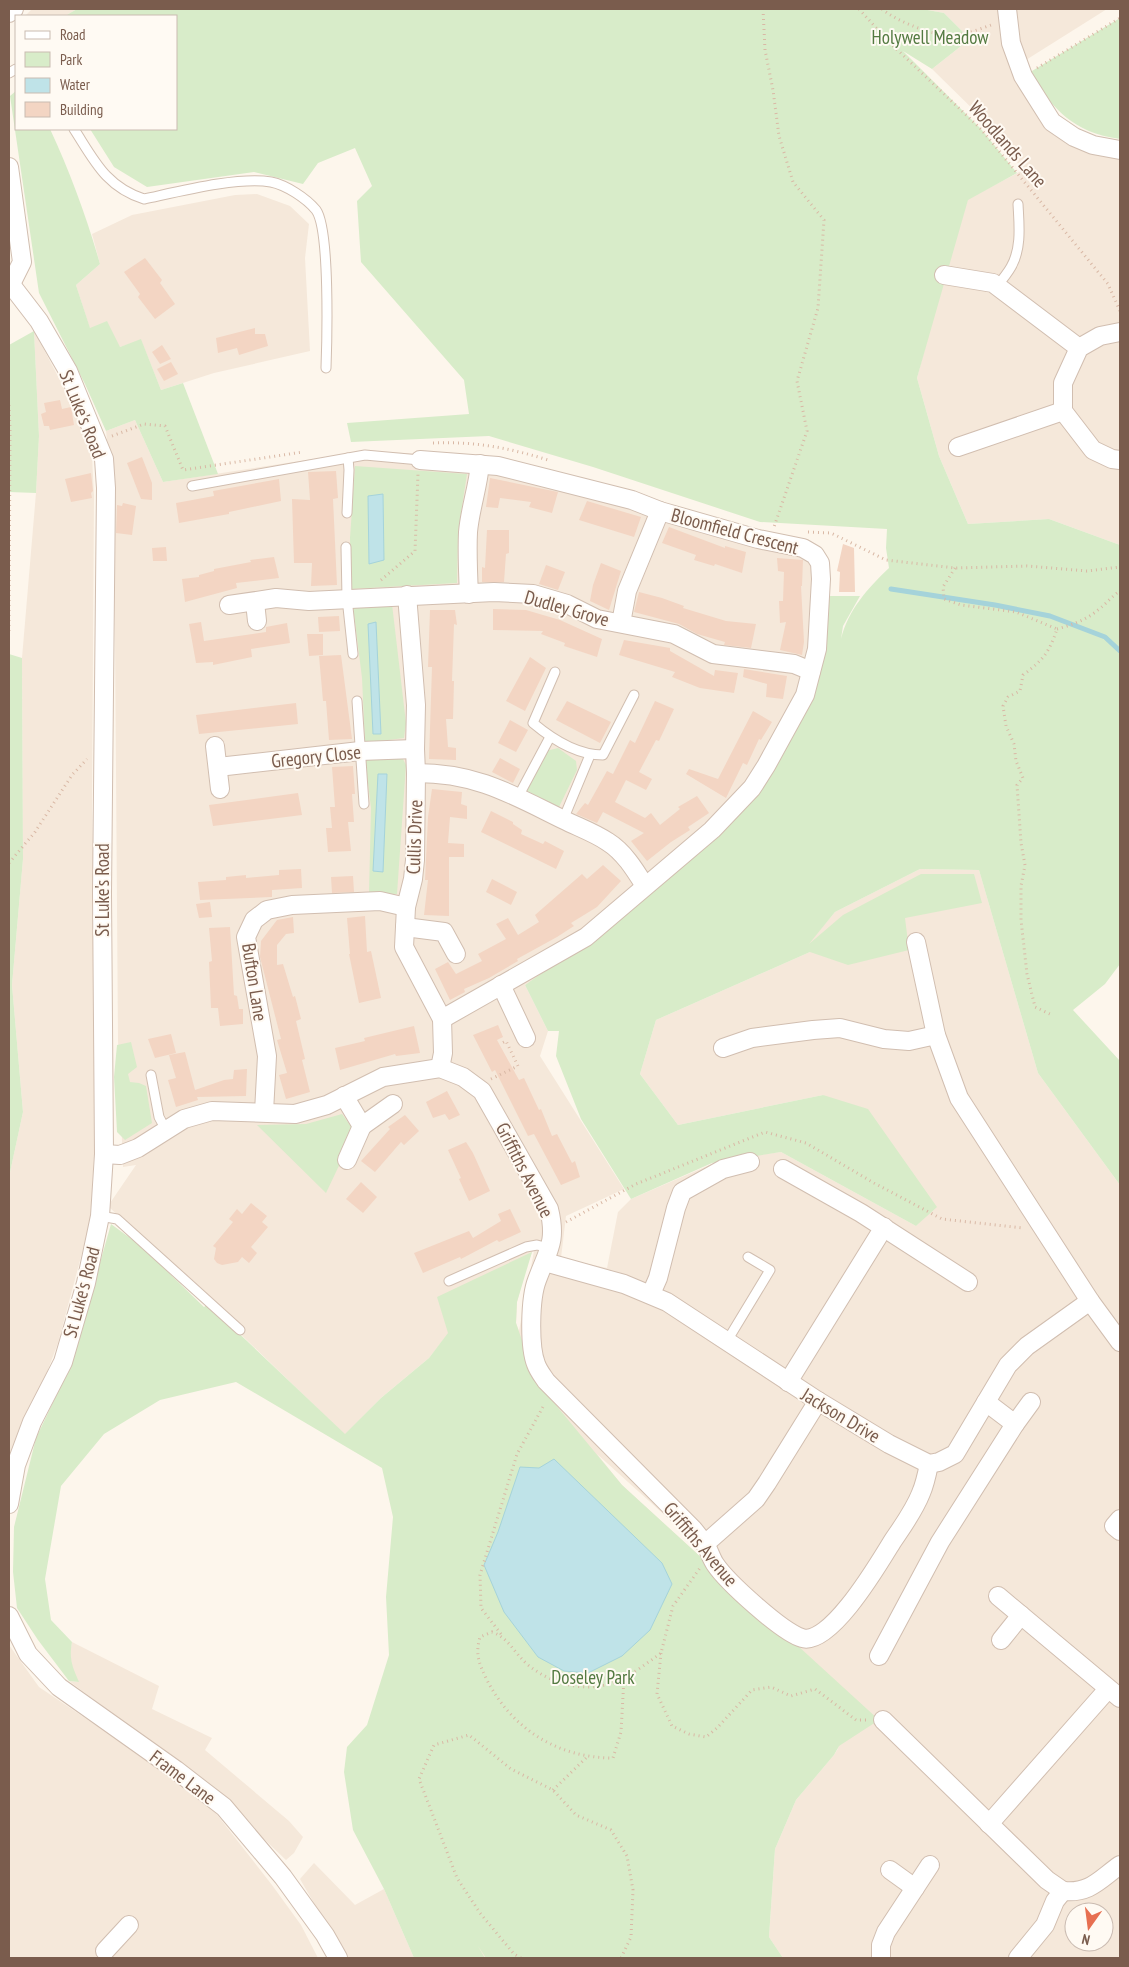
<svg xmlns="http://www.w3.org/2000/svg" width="1129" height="1967" font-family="'PT Sans Narrow',sans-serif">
  <rect width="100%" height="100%" fill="#fdf6ec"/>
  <g fill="#f5e8da" fill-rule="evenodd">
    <polygon points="32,9 77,9 65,16 25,16"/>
    <polygon points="922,9 1107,9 1010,70 1035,110 1071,146 1120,160 1120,545 1049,519 968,524 939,456 917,378 944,275 968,199 1023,170 986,122 932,69 970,39 944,13"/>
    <polygon points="257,194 290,206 309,224 305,258 310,351 214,373 161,390 141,340 120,347 90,329 76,285 100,264 92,234 132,215 235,195"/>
    <polygon points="34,331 79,416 92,456 94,496 92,808 97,1033 94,1155 90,1223 58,1343 44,1380 23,1420 9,1462 9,1177 23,1112 12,985 23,859 22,658 36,493 39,436"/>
    <path d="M135 420 163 482 366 451 505 458 652 500 820 554 829 603 793 741 623 922 525 985 548 1031 540 1056 624 1189 566 1216 561 1258 607 1268 618 1212 631 1199 721 1160 781 1152 916 1226 936 1206 823 1095 678 1125 640 1074 656 1020 810 952 809 943 835 912 920 869 979 870 1038 1073 1120 1185V1958H783L769 1937 775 1849 796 1800 834 1755 839 1747 650 1958H485L384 1794 448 1334 429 1358 381 1398 345 1435 108 1206 136 1165 123 1167 118 1040 114 501 106 431ZM534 1251 519 1331 516 1323 517 1302 526 1269 532 1252ZM597 1454 690 1538 705 1561 622 1485ZM1074 1912H1104V1942H1074Z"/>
    <polygon points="72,1642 159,1686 152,1709 212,1738 205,1750 289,1821 303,1837 294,1853 286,1860 203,1781 69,1681 78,1682 72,1666 70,1654"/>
    <polygon points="9,1645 39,1687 204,1798 272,1885 301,1925 318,1958 9,1958"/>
    <polygon points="314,1863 355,1905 384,1889 414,1958 346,1958 300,1879"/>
  </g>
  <g fill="#d8ecc9">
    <path d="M77 9H922L944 13 970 39 932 69 903 51 981 129 1017 173 968 200 917 378 939 456 968 524 1049 519 1120 545V964L1105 984 1073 1010 1120 1061V1185L1038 1073 979 870 920 869 835 912 809 944 843 915 921 874H974L982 903 905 918 909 950 848 965 810 952 656 1020 640 1074 678 1125 823 1095 868 1109 937 1207 916 1226 781 1152 712 1163 631 1199 581 1119 556 1056 559 1031H548L525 985 613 923 779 748 829 596H860L843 626 841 639C848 610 868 588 889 568L886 548 887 529 760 522 593 467 489 436 351 442 347 423 469 414 464 380 361 262 357 201 372 186 355 148 318 163 303 184 254 172 147 187 114 167 90 129H176V16H65Z"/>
    <path d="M1120 18V139C1071 132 1057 110 1027 74Z"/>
    <path d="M16 91V129H50C70 172 87 218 100 264L76 285 90 328 107 321 120 347 141 339 161 390 183 383 218 474 163 482 135 420 106 431 85 384 39 293 10 96Z"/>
    <polygon points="34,331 39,436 36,493 9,492 9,345"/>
    <polygon points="355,466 467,474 458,533 457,583 351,589 350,538"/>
    <polygon points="392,604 406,723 404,738 365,743 362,678 353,606"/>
    <polygon points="9,654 22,658 23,859 12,985 23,1112 9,1177"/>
    <polygon points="558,748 576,761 577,770 559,807 525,790 546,751"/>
    <polygon points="401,755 406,765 397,894 369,893 371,808 365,758"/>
    <polygon points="131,1042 137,1067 128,1074 130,1082 139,1083 146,1086 152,1123 125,1140 117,1132 114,1077 117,1045"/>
    <polygon points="342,1114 355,1132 326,1193 257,1125 306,1124"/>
    <path d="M111 1224 141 1246 204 1307 208 1304 345 1434 381 1398 429 1358 448 1333 437 1297 532 1252 517 1302 516 1323 536 1381 622 1485 879 1720 839 1746 834 1755 796 1800 775 1849 769 1937 783 1958H486L478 1946 485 1958H414L384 1889 353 1830 344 1772 347 1747 367 1725 389 1655 386 1597 393 1517 382 1468 236 1382 160 1400 104 1434 61 1486 45 1579 51 1620 72 1642C69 1659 72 1666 79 1682L69 1681 38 1640 17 1608 13 1572 14 1527 36 1438 71 1365Z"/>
  </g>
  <g fill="#bfe3e8" stroke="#a5d3da">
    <polygon points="383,494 384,560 369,564 368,496"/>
    <polygon points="376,622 381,734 373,734 368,624"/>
    <polygon points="378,774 387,774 383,872 373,871"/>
    <polygon points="554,1459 662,1563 672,1584 650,1630 622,1656 588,1673 564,1671 538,1657 504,1612 484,1565 498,1532 520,1467 539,1468"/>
  </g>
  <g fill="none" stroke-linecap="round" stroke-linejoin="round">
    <polyline stroke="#a5d3da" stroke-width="5" points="891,589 995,605 1050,616 1105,637 1120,651"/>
  </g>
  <g fill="#f3d5c3">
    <polygon points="145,258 162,280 160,283 175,304 155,319 138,297 140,294 124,272"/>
    <polygon points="255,328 255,334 265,334 268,346 239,355 237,348 218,353 216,338"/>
    <polygon points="162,345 171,359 160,364 152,352"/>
    <polygon points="171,362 178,374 164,381 157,369"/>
    <polygon points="60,400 62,409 71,407 74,425 50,430 49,426 44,426 41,414 46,412 44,403"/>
    <polygon points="142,457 152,483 152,500 141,499 127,463"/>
    <polygon points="336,471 338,498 333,499 337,585 311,586 312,563 294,563 292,499 310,500 308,472"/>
    <polygon points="91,473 93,491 91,493 92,498 71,502 65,479"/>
    <polygon points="490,478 558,492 552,513 529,507 531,502 500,498 498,508 486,507"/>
    <polygon points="279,479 281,501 229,512 229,514 179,523 176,503 214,496 213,491"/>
    <polygon points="587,501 641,517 634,537 579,520"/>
    <polygon points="123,503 136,506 132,535 116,533 117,505 122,506"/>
    <polygon points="669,527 725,548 725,546 746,552 742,573 715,564 714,566 694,560 696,555 662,543"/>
    <polygon points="487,530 509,530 509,553 506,554 504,582 482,582 482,567 485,568"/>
    <polygon points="843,544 854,548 855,592 839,592 840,572 837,571"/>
    <polygon points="166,547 167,561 153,561 152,548"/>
    <polygon points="274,557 279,578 236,583 237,588 185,602 182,579 199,577 199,575 214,571 214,569 251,562 250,560"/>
    <polygon points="777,558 803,560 802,586 801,586 804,642 802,655 780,650 786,622 780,623 779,601 783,601 784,572 778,571"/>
    <polygon points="601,563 621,571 609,610 590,601 593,585"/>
    <polygon points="546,565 565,572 558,590 539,584"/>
    <polygon points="639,592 662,598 684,606 683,608 726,621 756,624 751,648 724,645 725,642 697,634 679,624 634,612"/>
    <polygon points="493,609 526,610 560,620 602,639 597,657 564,646 565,643 541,634 543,631 493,630"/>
    <polygon points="430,610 455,610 457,625 454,624 452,681 454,681 453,719 446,719 448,747 456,748 456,760 429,759 432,667 428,667"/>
    <polygon points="339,616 340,631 319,632 318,617"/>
    <polygon points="201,622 204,641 266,632 266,627 287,623 290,643 251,649 252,657 213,665 213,662 196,663 189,624"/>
    <polygon points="307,634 323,634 323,655 309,656"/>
    <polygon points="624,640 670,648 670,651 714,676 715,670 738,673 734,693 700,688 672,677 675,672 619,655"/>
    <polygon points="341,655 352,739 329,740 326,701 323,701 319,656"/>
    <polygon points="530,657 546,668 525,711 506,701"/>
    <polygon points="744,669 787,676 783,699 766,697 767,684 743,677"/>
    <polygon points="567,701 611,722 600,743 556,720"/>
    <polygon points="655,701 674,709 659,741 656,740 639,772 652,779 646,790 626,780 615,802 645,818 651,813 660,825 680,809 678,807 697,796 709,813 688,827 690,830 671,842 647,861 631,841 644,833 603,812 597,823 576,814 585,803 588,805 607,771 613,774 630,740 635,743"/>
    <polygon points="296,703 298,724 199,734 196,715"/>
    <polygon points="753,711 772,722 761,740 759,739 747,765 743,763 726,798 686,774 689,769 718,779"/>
    <polygon points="510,720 528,730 516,752 498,743"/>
    <polygon points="500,758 520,769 513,783 492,772"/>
    <polygon points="353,766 355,794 352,794 354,822 348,822 351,851 328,852 326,828 332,828 330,807 335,807 332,767"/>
    <polygon points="432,789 462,792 461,804 467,806 467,819 450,817 448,843 464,844 464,857 449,857 449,916 424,915 428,880 425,880 428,817"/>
    <polygon points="298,793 302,815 213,826 209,805"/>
    <polygon points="491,811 513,822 513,824 522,830 521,834 543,844 545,841 564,851 556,869 481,832"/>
    <polygon points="603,865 621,881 597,907 571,923 574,926 557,937 517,959 518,961 489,978 464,989 465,992 450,1000 435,969 448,962 456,974 482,961 478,954 506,939 496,924 508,918 518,935 539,922 535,915 582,874 587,879"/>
    <polygon points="301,869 302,888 272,890 272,897 200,900 198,882 226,880 226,877 246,875 246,878 279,875 279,870"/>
    <polygon points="353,876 354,892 332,893 331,877"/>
    <polygon points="492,879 517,892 511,905 486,892"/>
    <polygon points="210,902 212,917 199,918 196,904"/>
    <polygon points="365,916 367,952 371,951 381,998 359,1003 349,954 350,954 347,918"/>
    <polygon points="293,917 294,933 286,934 277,945 277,965 283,964 293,997 295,996 301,1019 296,1021 305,1059 302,1060 310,1092 286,1099 279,1075 287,1073 277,1040 281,1039 260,957 261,941 277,920"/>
    <polygon points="230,927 234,995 237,996 239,1009 243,1009 243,1024 220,1026 218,1008 211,1008 209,962 212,961 209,928"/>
    <polygon points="498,1025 503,1037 497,1040 519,1080 524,1078 539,1110 541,1109 552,1136 557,1134 572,1163 575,1161 580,1177 561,1185 534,1134 528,1136 495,1070 492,1072 473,1035"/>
    <polygon points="414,1026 420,1053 396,1056 395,1054 340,1070 335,1048 365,1041 364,1038"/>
    <polygon points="171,1034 176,1053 155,1058 148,1039"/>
    <polygon points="185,1052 195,1090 224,1080 233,1079 234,1070 247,1069 246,1096 197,1097 198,1100 176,1107 168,1080 176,1078 169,1055"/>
    <polygon points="447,1091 460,1115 449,1120 445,1114 433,1118 426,1102"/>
    <polygon points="405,1115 419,1131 404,1145 401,1142 375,1172 361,1161 390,1129 388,1127"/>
    <polygon points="466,1142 473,1153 490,1191 469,1201 459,1179 461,1178 448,1150"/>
    <polygon points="361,1182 377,1197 363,1213 346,1199"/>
    <polygon points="251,1203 267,1216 262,1222 268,1227 251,1247 257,1253 249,1263 242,1257 238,1262 222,1265 217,1263 214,1259 216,1248 213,1246 233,1222 229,1219 237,1209 242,1214"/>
    <polygon points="510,1209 521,1232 499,1242 497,1240 461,1259 460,1257 423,1273 414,1253 469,1231 473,1238 501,1221 498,1214"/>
  </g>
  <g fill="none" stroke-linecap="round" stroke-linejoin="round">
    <g stroke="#d1beb0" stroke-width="11">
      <g id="lane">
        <polyline points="9,73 16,69"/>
        <path d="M74 129C94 160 106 187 144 199 177 192 239 176 271 182 286 185 306 198 316 210 330 229 327 341 326 368"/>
        <path d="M997 286C1002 280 1007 274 1011 267 1022 248 1019 224 1018 204"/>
        <polyline points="192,486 365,455 420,460"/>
        <polyline points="347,513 349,470 348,458"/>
        <polyline points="346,547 347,598 353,654"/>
        <path d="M555 672 533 723C552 739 578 755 603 755L634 695"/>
        <polyline points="357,701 364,804"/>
        <polyline points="518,797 550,737"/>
        <polyline points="563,820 590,755"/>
        <polyline points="151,1075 159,1117 166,1130"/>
        <polyline points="100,1216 117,1219 240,1330"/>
        <polyline points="449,1281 526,1247 537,1245 549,1248"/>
        <polyline points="727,1341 770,1270 748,1257"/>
      </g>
    </g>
    <g stroke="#d1beb0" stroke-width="20">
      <g id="street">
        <polyline points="1007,9 1011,43 1023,76 1052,122 1074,137 1093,145 1120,150"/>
        <polyline points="9,13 14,9"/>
        <polyline points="9,167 22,262 11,284"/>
        <polyline points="944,275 993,283 1079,348"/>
        <polyline points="9,282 39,321 68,371 104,459 106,488 102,893 104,1154 100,1216 86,1283 63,1362 32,1422 16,1465 9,1504"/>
        <polyline points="1120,332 1100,336 1079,348 1063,383 1063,411 1093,450 1112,459 1120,460"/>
        <polyline points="958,447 1063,411"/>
        <polyline points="420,460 498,466 632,500 660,511 758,539 803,548 815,555 820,563 821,579 817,649 805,695 766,766 752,788 712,830 586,937 442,1019"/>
        <path d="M469 594C468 574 467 553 468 532 470 509 478 487 480 464"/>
        <polyline points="407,595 416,705 415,749 416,773 415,860 413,879 406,907 404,947 442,1019 443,1053 440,1068"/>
        <polyline points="255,602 257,621"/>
        <polyline points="229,605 276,598 309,601 494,592 533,594 567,604 597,619 674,634 713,654 794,664 811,671"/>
        <polyline points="621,623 627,591 660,511"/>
        <polyline points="215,746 220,789"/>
        <polyline points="218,767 360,751 415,749"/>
        <path d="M416 773C477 773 511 794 564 820 578 827 595 833 608 842 624 852 635 870 645 886"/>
        <polyline points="405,927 444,932 456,954"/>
        <polyline points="916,942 936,1035 959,1098 1090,1301 1120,1342"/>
        <polyline points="501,985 526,1038"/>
        <polyline points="723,1048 752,1038 813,1030 840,1028 884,1039 909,1041 936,1035"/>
        <polyline points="344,1096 362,1126 347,1160"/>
        <polyline points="264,1112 267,1056 246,937 254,920 267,910 292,905 380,901 406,907"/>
        <polyline points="362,1126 393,1104"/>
        <path d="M104 1154 120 1155 138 1148 184 1119 212 1111 295 1114 327 1105 383 1077 440 1068 463 1077 482 1091 549 1209C557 1242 548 1250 537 1280 530 1298 529 1346 536 1364 538 1370 542 1375 546 1381L693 1529C697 1534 701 1539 705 1544 709 1550 711 1558 715 1564 727 1582 782 1632 802 1638 830 1647 879 1563 892 1542 902 1527 914 1511 921 1493 925 1484 927 1474 929 1464"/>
        <polyline points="783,1169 861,1213 968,1282"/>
        <polyline points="545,1262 624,1284 667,1302 818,1401 889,1444 929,1464 939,1462 955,1454 1008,1365 1027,1346 1090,1301"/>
        <polyline points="651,1294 658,1278 676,1208 682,1192 723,1169 750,1162"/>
        <polyline points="788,1382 884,1227"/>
        <polyline points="1015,1424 1031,1402"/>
        <polyline points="1120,1519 1114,1526 1120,1531"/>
        <polyline points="705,1544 756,1499 767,1483 818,1401"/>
        <polyline points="998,1596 1120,1698"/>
        <polyline points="9,1616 28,1654 59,1687 176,1770 224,1807 283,1877 325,1935 338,1958"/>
        <polyline points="1001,1640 1021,1615"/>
        <polyline points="879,1656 940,1542 1015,1424 986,1402"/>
        <polyline points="883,1720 1047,1880 1063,1891"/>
        <polyline points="989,1824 1108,1689"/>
        <polyline points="890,1870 915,1888"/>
        <path d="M1063 1891C1090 1894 1100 1879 1120 1865"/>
        <polyline points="105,1951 129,1925"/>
        <polyline points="881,1958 881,1945 886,1932 930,1865"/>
        <polyline points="1018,1958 1045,1925 1055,1901 1063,1891"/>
      </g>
    </g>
    <g stroke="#d9b8a5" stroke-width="3" stroke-dasharray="1 4" stroke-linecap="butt">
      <polyline points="763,9 765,50 773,90 779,136 793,182 824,220 818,308 797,381 807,431 774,527"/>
      <polyline points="859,9 888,41 981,129 1108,284 1120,311"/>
      <path d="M882 9C898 22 935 37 956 35 968 34 982 28 994 24"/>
      <polyline points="1037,68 1120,18"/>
      <polyline points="9,405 10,429 9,631"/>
      <polyline points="112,436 144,424 165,426 183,470 303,452"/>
      <path d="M433 443C473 441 510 448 548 460"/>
      <polyline points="808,532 831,533 886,560 955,568 1027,566 1087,571 1120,567"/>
      <path d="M955 568 943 587 944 599 961 605 1016 612 1057 629C1049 653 1043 660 1023 675L1020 691 1008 697 1003 706 1006 726 1014 744 1016 761 1023 778 1017 785 1021 843 1025 865 1021 886V920L1027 974 1035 1007 1052 1015"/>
      <polyline points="381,580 415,551 418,474"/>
      <path d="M1057 629C1072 625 1086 620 1098 610 1106 604 1112 596 1120 591"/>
      <polyline points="9,863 35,832 72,775 87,759"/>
      <polyline points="491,1079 518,1066 506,1041 500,1044"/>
      <polyline points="566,1222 636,1184 765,1132 806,1143 874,1183 942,1219 1023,1228"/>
      <polyline points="501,1634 481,1608 480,1575 517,1454 544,1405"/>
      <polyline points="661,1653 657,1694 672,1726 689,1734 706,1737 717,1728 752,1690 771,1687 791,1696 815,1689 856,1720 867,1720"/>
      <path d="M624 1678 621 1732 613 1758C558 1758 512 1729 487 1680 479 1664 475 1654 480 1637L492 1632C509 1638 514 1653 528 1665 555 1687 594 1695 626 1677 638 1670 650 1661 661 1653L673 1606 700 1568"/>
      <polyline points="553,1790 587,1757"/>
      <polyline points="521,1958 514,1954 480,1913 457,1878 419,1779 434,1745 469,1735 511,1769 553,1790 576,1815 611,1830 627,1856 633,1890 631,1937 621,1958"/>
    </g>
    <use href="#lane" stroke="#fff" stroke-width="9"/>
    <use href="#street" stroke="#fff" stroke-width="18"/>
  </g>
  <g text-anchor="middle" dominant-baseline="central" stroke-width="4" stroke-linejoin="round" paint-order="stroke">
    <g font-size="19" fill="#537a41" stroke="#fffaf3">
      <text x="930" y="37">Holywell Meadow</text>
      <text x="593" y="1677">Doseley Park</text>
    </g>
    <g font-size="19" fill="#7a5c4d" stroke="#fffaf3">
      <text transform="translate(1008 144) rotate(49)">Woodlands Lane</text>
      <text transform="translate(83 414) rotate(68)">St Luke's Road</text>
      <text transform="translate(735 531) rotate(15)">Bloomfield Crescent</text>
      <text transform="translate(567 608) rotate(16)">Dudley Grove</text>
      <text transform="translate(316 756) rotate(-6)">Gregory Close</text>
      <text transform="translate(414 837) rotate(-88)">Cullis Drive</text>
      <text transform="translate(102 890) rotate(-90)">St Luke's Road</text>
      <text transform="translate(255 982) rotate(81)">Bufton Lane</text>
      <text transform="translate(525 1170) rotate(63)">Griffiths Avenue</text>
      <text transform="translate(81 1292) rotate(-75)">St Luke's Road</text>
      <text transform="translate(841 1415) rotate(31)">Jackson Drive</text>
      <text transform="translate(701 1544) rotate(50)">Griffiths Avenue</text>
      <text transform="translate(183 1777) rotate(37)">Frame Lane</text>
    </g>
  </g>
  <rect width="1129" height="1967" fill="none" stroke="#7a5c4d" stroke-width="20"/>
  <rect x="15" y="15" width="162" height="115" fill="#fffaf3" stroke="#cabbb1"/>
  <rect x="25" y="31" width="25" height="8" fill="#ffffff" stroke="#cabbb1"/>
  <text x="60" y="40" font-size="15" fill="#7a5c4d">Road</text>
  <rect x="25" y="52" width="25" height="15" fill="#d8ecc9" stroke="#cabbb1"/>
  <text x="60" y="65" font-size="15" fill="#7a5c4d">Park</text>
  <rect x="25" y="78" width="25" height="15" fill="#bfe3e8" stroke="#cabbb1"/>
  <text x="60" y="90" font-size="15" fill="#7a5c4d">Water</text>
  <rect x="25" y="102" width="25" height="15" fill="#f3d5c3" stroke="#cabbb1"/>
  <text x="60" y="115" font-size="15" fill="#7a5c4d">Building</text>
  <g transform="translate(1089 1927) rotate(194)"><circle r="24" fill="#fffaf3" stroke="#cabbb1"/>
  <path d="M0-4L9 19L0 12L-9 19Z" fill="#e76f51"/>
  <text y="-8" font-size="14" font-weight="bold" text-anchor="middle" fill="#7a5c4d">N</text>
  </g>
</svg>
